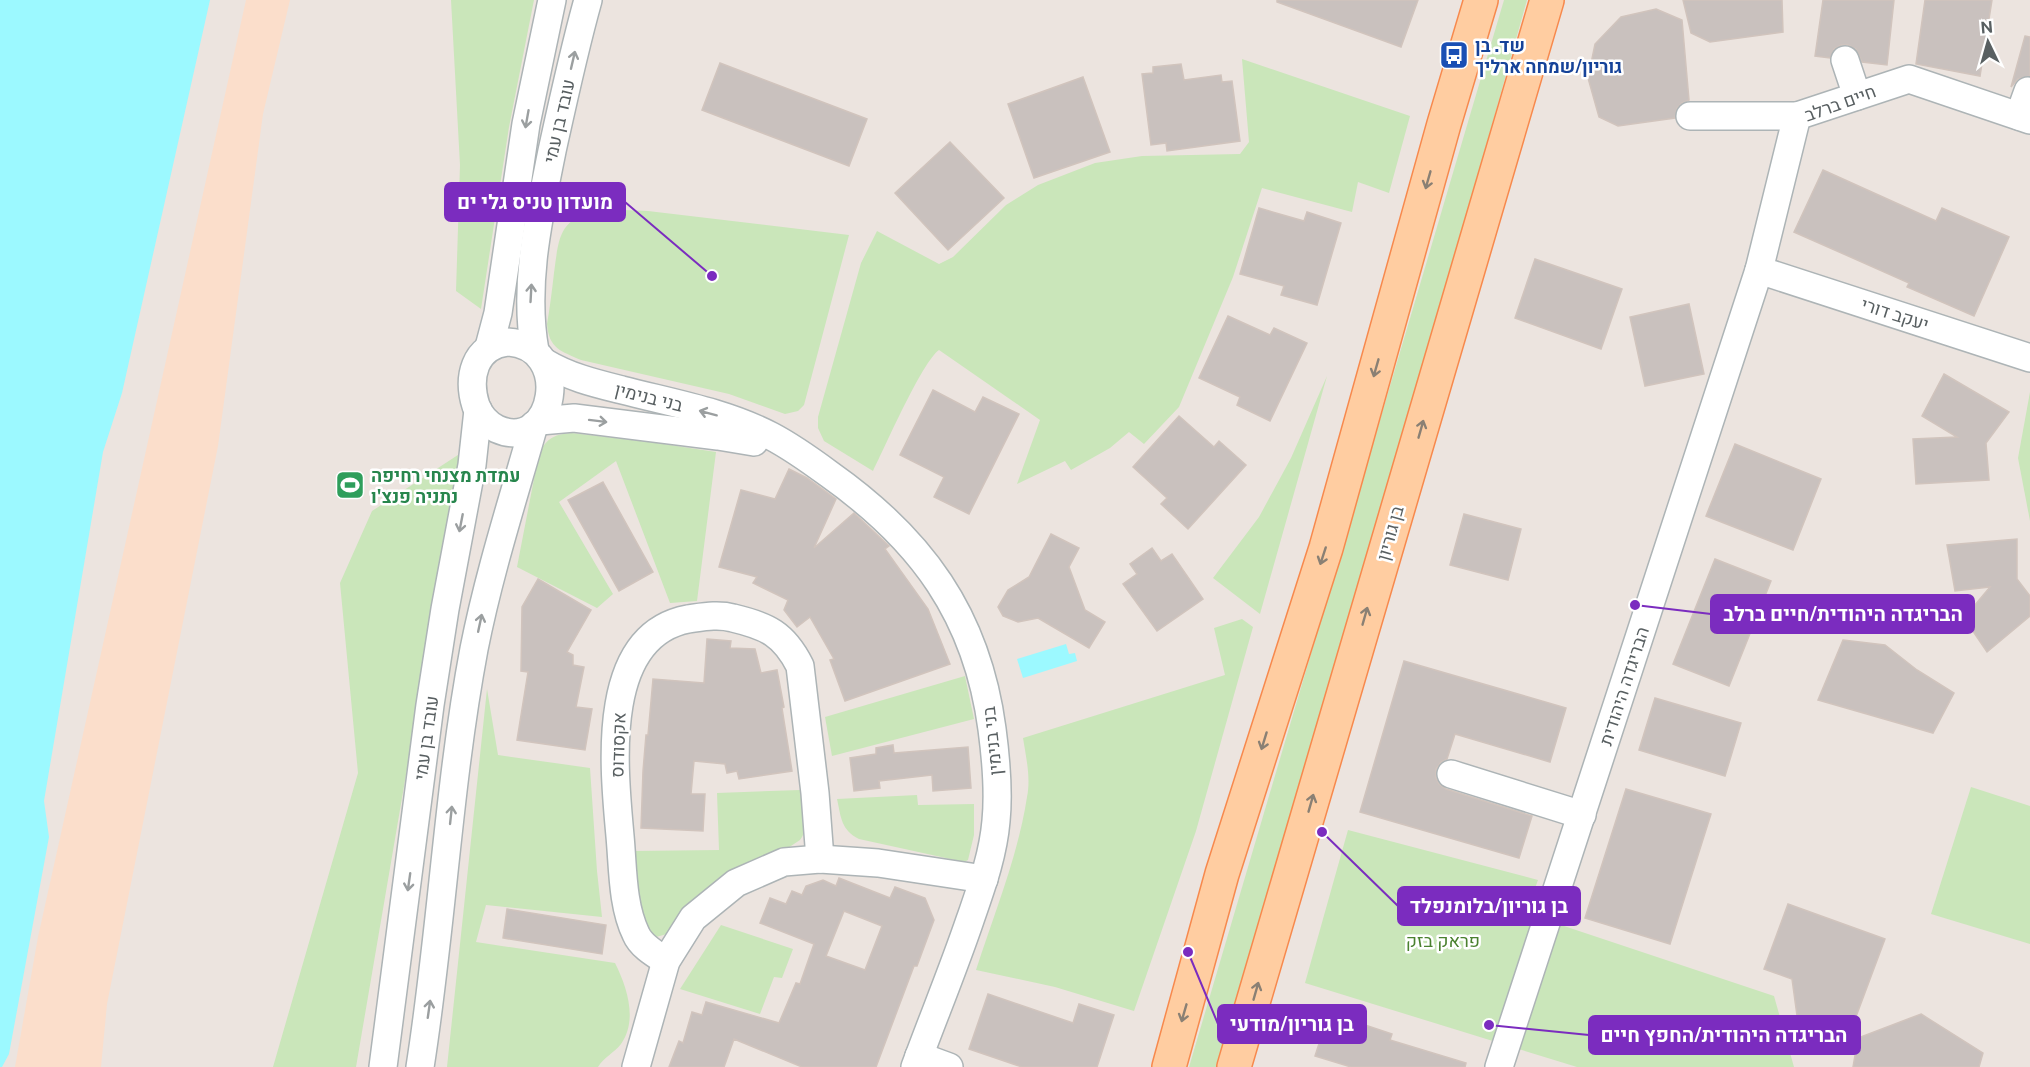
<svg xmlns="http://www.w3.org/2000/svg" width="2030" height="1067" font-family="'Public Sans',Heebo,sans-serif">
  <rect width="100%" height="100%" fill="#ece4df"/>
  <g fill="#cae6ba">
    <polygon points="451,0 534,0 509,127 481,309 456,291 460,165"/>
    <polygon points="1504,0 1527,0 1335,683 1221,1067 1189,1067"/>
    <path d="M1242 59 1410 116 1389 193 1358 182 1352 212 1262 188 1233 277 1179 407 1144 444 1129 432 1110 448 1071 470 1065 461 1017 484 1040 420 939 350C922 362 885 447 873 471L824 441 818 428V417L861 263 877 231 939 264 953 257 1006 205 1038 185 1095 163 1142 156 1240 154 1249 142Z"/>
    <path d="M601 209 648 211 849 235 804 405 798 411 785 414 729 394 581 360C561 351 549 349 547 324 550 307 552 290 554 273 559 236 559 218 601 209Z"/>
    <polygon points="1327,376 1260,614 1213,578 1259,517 1291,458"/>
    <polygon points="2030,392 2030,521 2018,458"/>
    <path d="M572 433 657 443 716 452 697 601 670 603 616 461 559 502 613 594 597 608 517 567 539 453C547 438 555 434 572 433Z"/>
    <polygon points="461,453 356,1067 273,1067 358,773 340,583 372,511"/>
    <path d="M1242 619 1253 627 1196 831 1134 1011 1055 987 976 970C994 914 1018 856 1027 797 1031 778 1026 757 1023 738L1225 675 1214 628Z"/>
    <polygon points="965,676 974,719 832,756 825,717"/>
    <path d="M487 689 498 755 590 768 597 871 602 917 486 905 476 942 615 963C627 987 638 1020 621 1044 614 1053 604 1057 598 1067H447Z"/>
    <polygon points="1971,787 2030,806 2030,944 1931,914"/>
    <path d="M800 790C802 805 810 828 800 840L677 921 667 934 656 937 650 934 639 910 633 851 719 850 717 793Z"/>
    <path d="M917 795 918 805 974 804V835L968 860 964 862 859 839C841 830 841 817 837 799Z"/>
    <polygon points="1348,830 1538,880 1525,916 1558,924 1774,996 1794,1067 1577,1067 1305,983"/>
    <polygon points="721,925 793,949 782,978 774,977 760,1014 680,989"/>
  </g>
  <polygon fill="#fbdecb" points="246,0 290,0 263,114 218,446 107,1004 101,1067 15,1067 38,937"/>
  <g fill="#9cf9ff">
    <polygon points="0,0 210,0 122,393 103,452 44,801 49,837 9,1054 2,1067 0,1067"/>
    <polygon points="1066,644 1069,654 1075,653 1077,661 1023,678 1017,659"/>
  </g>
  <g fill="#c9c1be" stroke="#d1c4bd" stroke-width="1.5" fill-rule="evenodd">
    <polygon points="1277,0 1418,0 1401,47 1277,2"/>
    <polygon points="1683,0 1782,0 1783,32 1710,42 1691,33"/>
    <polygon points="1823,0 1894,0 1887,65 1862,62 1856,49 1848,45 1841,45 1834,49 1830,58 1815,56"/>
    <polygon points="1925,0 1992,0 1980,76 1916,64"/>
    <polygon points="1656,9 1682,20 1689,100 1682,103 1677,108 1675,118 1618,126 1599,117 1588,78 1595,44 1621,17"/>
    <polygon points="2025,36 2030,37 2030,76 2018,79 2011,87"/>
    <polygon points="720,63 867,119 849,166 702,110"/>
    <polygon points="1181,64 1184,80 1221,75 1222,82 1232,81 1240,141 1167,151 1166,143 1151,145 1142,74 1153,73 1153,67"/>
    <polygon points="1083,77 1110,152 1034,178 1008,104"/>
    <polygon points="950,142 1004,198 948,250 895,193"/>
    <polygon points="1823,170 1936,221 1942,208 2009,237 1974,316 1907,287 1909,283 1794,232"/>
    <polygon points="1259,208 1304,221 1307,212 1341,223 1317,305 1281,295 1284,286 1240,274"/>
    <polygon points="1535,259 1622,289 1601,349 1515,318"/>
    <polygon points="1689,304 1704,374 1645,386 1630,317"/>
    <polygon points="1228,316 1270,335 1274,328 1307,343 1270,421 1237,405 1240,397 1199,378"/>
    <polygon points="1944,374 2009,412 1986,443 1989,480 1916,484 1913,439 1957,437 1922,416"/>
    <polygon points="933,390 975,412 983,397 1019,414 969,514 934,497 944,477 900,455"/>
    <polygon points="1179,416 1214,447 1219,441 1246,465 1188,529 1161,504 1167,498 1133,467"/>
    <polygon points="1735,444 1821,479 1793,550 1706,516"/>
    <polygon points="789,469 807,478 836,499 814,548 854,513 889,546 885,549 928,609 950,664 845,701 830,660 834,659 810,617 797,627 784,610 788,600 753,583 757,577 719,567 741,490 775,499"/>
    <polygon points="603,482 653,572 619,591 568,500"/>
    <polygon points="1464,514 1521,529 1508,580 1450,565"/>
    <polygon points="1051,534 1079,548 1069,567 1085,610 1105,622 1089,648 1038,618 1018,622 1003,616 998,607 1008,590 1029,577"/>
    <polygon points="2017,539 2017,579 2030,596 2030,616 1987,652 1964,618 1990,587 1955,591 1947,545"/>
    <polygon points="1152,548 1161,561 1172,554 1203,599 1157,631 1123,584 1137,574 1130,564"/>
    <polygon points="1715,559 1771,581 1729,686 1673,664"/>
    <polygon points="538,579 591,610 567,652 573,655 573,665 584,667 576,707 592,709 585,750 517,740 528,672 521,671 522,607"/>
    <polygon points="707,639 731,641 730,648 755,649 761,673 777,670 784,707 782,708 792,771 739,779 737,771 727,773 725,764 694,761 691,794 705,794 703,831 641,828 643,771 646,735 648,735 653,679 704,683"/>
    <polygon points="1843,640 1885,645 1917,670 1954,693 1933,733 1818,700"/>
    <polygon points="1404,661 1566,708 1550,762 1455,734 1447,759 1441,762 1436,769 1436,778 1439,784 1446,789 1532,816 1519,858 1360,812"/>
    <polygon points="1655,698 1741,723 1725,776 1639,750"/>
    <polygon points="893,745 894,753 968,747 971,788 933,791 932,775 879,781 880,788 854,791 850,758 876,754 876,748"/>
    <polygon points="1626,789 1711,814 1670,944 1585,918"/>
    <path d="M839 878 890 898 895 887 925 898 934 920 917 966H914L876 1067H802L734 1039 724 1067H669L679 1041 683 1043 692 1012 702 1015 706 1002 779 1023 796 983 800 984 814 944 760 923 770 898 786 904 792 891 802 895 806 886 823 880 836 886ZM844 911 882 926 865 970 826 956Z"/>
    <polygon points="1788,904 1885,939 1854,1022 1799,1030 1792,979 1764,969"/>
    <polygon points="507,909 606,925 602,954 503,938"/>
    <polygon points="988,994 1073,1023 1079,1004 1114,1015 1097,1067 1022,1067 969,1049"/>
    <polygon points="1329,1013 1392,1034 1390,1040 1466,1063 1465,1067 1351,1067 1315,1056"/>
    <polygon points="1921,1014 1983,1053 1979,1067 1853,1067 1858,1038"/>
  </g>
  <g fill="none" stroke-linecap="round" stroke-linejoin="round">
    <g stroke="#adb4b6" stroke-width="30">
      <g id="minor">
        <polyline points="1845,60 1857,96"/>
        <polyline points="1690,116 1797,116"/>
        <polyline points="2019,116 2028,91"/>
        <polyline points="1759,270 2030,358"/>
        <path d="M507 342C575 345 555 455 497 429 487 424 480 416 476 406 467 378 474 346 507 342Z"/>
        <polyline points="489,347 498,313 526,124 552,0"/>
        <path d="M535 351C523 285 539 216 552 151 563 101 574 50 588 0"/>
        <path d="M544 362C569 377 594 383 622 390 672 403 725 412 771 436 792 447 810 460 829 474 921 539 977 615 992 729 996 759 999 791 996 821 993 856 981 888 970 920 953 970 933 1018 915 1067"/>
        <polyline points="540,421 574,418 718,436 754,442"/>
        <polyline points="1451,774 1582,815"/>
        <path d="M666 961C655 954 641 946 636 934 622 905 623 868 620 836 614 769 599 636 688 619 703 617 718 614 733 618 767 626 784 634 800 666L815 793 820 859"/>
        <polyline points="919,1056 949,1067"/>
        <polyline points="383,1067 430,705 445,609 472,465 478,410"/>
        <path d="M420 1067C442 928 448 787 474 649 489 573 513 499 534 425"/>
        <polyline points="636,1067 666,961 693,918 736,883 784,862 820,859 878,863 984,879"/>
        <polyline points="1499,1067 1759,270 1797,116 1909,79 2030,120"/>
      </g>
    </g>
    <g stroke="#f7894d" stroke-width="36">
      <g id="major">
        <polyline points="1169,1067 1222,874 1326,548 1444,124 1481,0"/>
        <polyline points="1234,1067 1547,0"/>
      </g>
    </g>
    <use href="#minor" stroke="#fff" stroke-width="27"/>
    <use href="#major" stroke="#ffcda1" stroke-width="33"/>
  </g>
  <defs><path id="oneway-shaft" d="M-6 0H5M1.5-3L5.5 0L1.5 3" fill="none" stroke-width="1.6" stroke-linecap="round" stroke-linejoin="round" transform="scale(1.5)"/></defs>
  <g stroke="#9b9fa0">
    <use href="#oneway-shaft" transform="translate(573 60) rotate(-77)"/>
    <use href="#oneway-shaft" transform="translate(527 119) rotate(100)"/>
    <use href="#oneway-shaft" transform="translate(531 293) rotate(-87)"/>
    <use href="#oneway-shaft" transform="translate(708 413) rotate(-165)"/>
    <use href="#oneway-shaft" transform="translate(598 421) rotate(7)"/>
    <use href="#oneway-shaft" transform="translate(461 523) rotate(101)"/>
    <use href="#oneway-shaft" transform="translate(480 623) rotate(-78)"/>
    <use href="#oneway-shaft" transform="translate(451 815) rotate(-84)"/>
    <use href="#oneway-shaft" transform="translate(409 882) rotate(98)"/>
    <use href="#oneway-shaft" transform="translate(429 1009) rotate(-82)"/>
  </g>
  <g stroke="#8a8074">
    <use href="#oneway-shaft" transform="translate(1428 180) rotate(106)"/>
    <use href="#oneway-shaft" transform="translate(1376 368) rotate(106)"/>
    <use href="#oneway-shaft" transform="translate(1421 429) rotate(-74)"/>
    <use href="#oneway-shaft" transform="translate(1323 556) rotate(108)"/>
    <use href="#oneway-shaft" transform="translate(1365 616) rotate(-74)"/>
    <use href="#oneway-shaft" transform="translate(1264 741) rotate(107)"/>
    <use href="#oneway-shaft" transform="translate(1311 803) rotate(-74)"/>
    <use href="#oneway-shaft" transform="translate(1256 991) rotate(-74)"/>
    <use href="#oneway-shaft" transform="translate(1184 1013) rotate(106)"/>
  </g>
  <defs>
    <g id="bus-square" transform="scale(1.5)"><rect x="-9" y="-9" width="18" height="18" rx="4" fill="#1a4fb4" stroke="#fff"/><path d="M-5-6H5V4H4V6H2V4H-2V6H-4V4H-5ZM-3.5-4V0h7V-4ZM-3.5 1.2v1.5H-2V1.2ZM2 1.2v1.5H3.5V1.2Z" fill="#fff"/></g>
    <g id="stadium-square" transform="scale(1.5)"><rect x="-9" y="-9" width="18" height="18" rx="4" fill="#2e9e5b" stroke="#fff"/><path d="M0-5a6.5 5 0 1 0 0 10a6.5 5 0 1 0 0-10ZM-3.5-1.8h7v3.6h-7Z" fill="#fff"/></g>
  </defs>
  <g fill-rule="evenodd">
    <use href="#bus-square" x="1454" y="55"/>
    <use href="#stadium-square" x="350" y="485"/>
  </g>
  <g text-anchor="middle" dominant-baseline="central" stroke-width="5" stroke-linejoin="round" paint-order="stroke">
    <g font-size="18" font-weight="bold" fill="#164399" stroke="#fff" text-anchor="start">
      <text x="1475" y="45">שד. בן<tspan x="1475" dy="21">גוריון/שמחה ארליך</tspan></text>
    </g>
    <g font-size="18" fill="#585f61" stroke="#fff">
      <text transform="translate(1840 103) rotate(-20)">חיים ברלב</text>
      <text transform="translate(559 121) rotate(-77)">עובד בן עמי</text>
      <text transform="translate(1895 314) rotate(18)">יעקב דורי</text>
      <text transform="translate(649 397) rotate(14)">בני בנימין</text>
      <text transform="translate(1390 533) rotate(-74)">בן גוריון</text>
      <text transform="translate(1624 686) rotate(-72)">הבריגדה היהודית</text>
      <text transform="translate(426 738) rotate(-82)">עובד בן עמי</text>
      <text transform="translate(992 741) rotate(-96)">בני בנימין</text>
      <text transform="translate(618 745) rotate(-88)">אקסודוס</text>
    </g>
    <g font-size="18" font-weight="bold" fill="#27864d" stroke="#fff" text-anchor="start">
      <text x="371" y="475">עמדת מצנחי רחיפה<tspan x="371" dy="21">נתניה פנצ'ו</tspan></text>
    </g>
    <g font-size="18" fill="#4a812f" stroke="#fff">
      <text x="1443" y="940">פראק בזק</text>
    </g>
  </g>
  <path fill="none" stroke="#7b2cbf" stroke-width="2" d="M712 276L625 202M1635 605L1711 614M1322 832L1398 906M1188 952L1218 1024M1489 1025L1589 1035"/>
  <g fill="#7b2cbf" stroke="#fff" stroke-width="2">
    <circle cx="712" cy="276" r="6"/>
    <circle cx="1635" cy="605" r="6"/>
    <circle cx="1322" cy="832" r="6"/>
    <circle cx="1188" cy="952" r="6"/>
    <circle cx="1489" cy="1025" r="6"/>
  </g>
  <g fill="#7b2cbf" stroke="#7b2cbf" stroke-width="2">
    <rect x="445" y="183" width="180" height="38" rx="6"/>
    <rect x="1711" y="595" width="263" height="38" rx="6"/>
    <rect x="1398" y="887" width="182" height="38" rx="6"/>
    <rect x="1218" y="1005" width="148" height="38" rx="6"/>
    <rect x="1589" y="1016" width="271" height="38" rx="6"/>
  </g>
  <g font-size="20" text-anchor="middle" font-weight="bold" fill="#fff">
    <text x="535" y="209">מועדון טניס גלי ים</text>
    <text x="1843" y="621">הבריגדה היהודית/חיים ברלב</text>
    <text x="1489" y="913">בן גוריון/בלומנפלד</text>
    <text x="1292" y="1031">בן גוריון/מודעי</text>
    <text x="1724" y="1042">הבריגדה היהודית/החפץ חיים</text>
  </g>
  <g transform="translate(1988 42) rotate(355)" stroke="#ffffff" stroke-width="4.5" paint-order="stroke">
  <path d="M0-4.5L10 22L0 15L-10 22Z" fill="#585f61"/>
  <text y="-9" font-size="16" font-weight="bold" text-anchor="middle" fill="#585f61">N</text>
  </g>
</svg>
